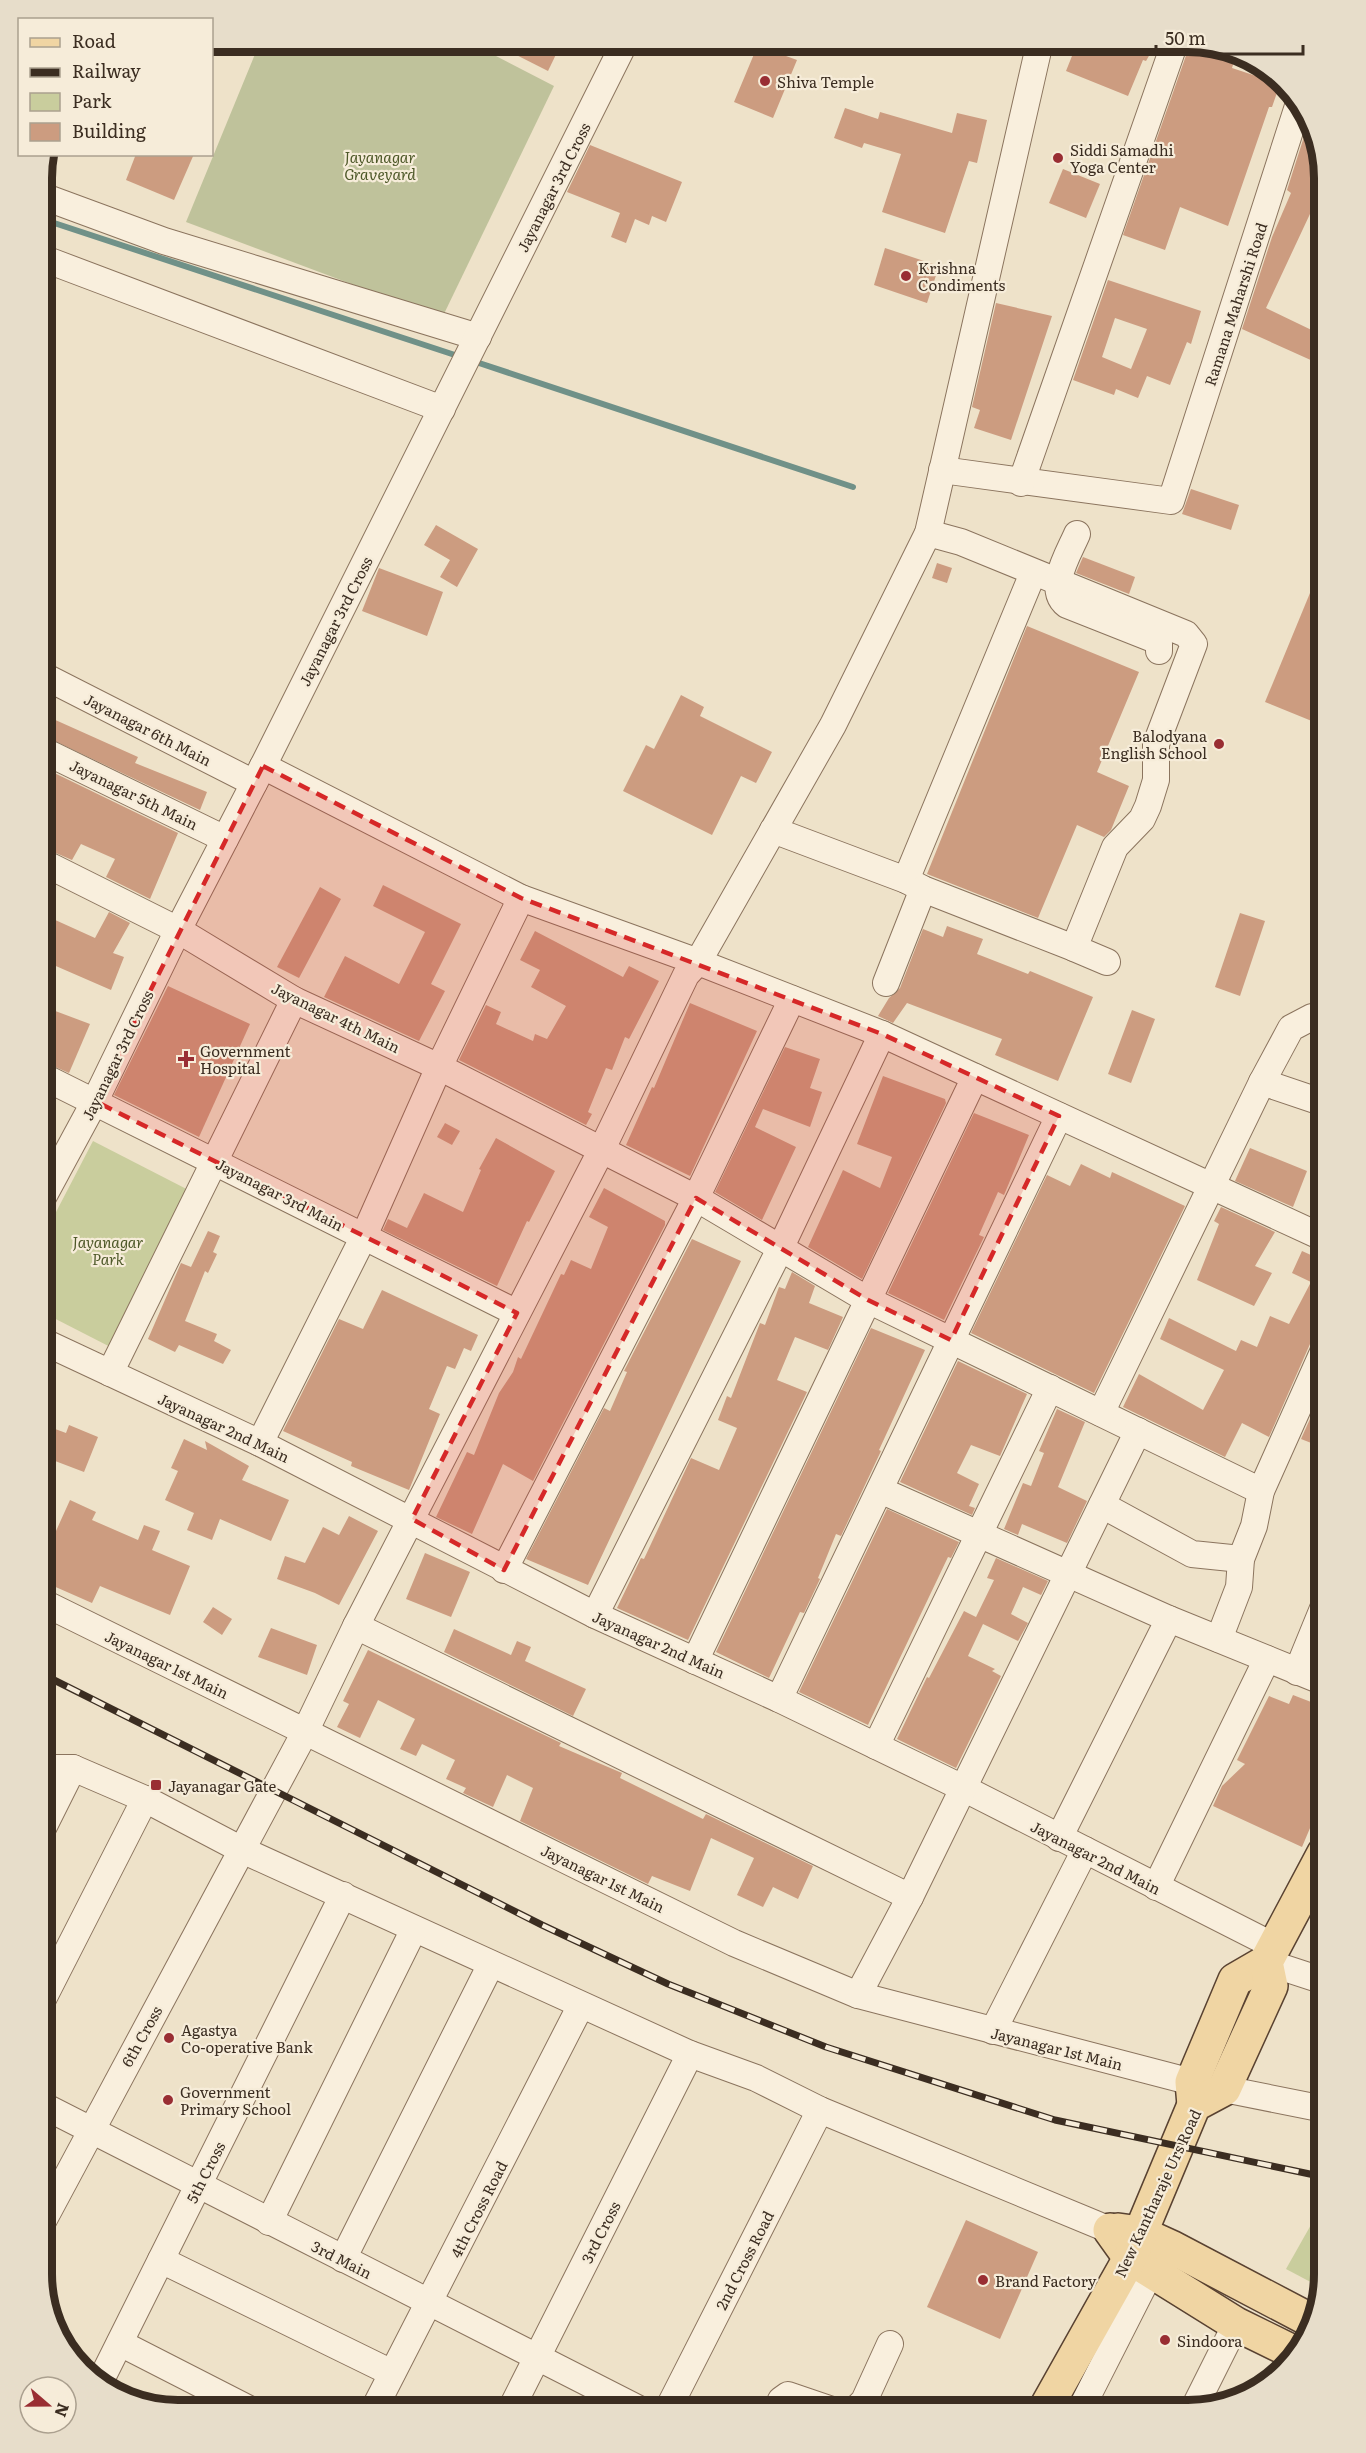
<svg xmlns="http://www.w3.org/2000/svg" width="1366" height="2453" font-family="Literata,serif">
  <rect width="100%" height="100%" fill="#eee2c9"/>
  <g fill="#c9cd9d">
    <polygon points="93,1141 204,1198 126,1355 42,1312 42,1239"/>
    <polygon points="1312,2223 1324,2227 1324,2275 1320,2287 1286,2269"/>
  </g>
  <polygon fill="#bfc29b" points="260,42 469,42 554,86 442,318 186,222"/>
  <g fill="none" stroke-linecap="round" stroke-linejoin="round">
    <g stroke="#709188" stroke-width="6">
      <polyline points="42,219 461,357"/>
      <polyline points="473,361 853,487"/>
    </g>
  </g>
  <g fill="#cc9c80" fill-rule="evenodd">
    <polygon points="491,42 562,42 548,71"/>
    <polygon points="1055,42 1157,42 1146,61 1143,60 1128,96 1066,71 1072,56 1054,49"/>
    <polygon points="771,43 789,50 786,56 797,60 773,118 734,102 757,47 768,51"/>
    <polygon points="1189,47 1209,54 1210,50 1235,58 1232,68 1280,84 1272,107 1269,107 1228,226 1180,207 1165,250 1123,235"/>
    <polygon points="845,108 878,119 880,112 952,133 957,113 987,120 977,163 969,161 945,233 882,212 901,154 864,143 862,148 834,138"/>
    <polygon points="1309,121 1313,126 1324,184 1266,308 1324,336 1324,366 1242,329 1272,237 1291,193 1287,190"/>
    <polygon points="590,145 682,182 666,222 652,216 649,225 635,219 626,243 611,237 620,213 567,192"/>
    <polygon points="136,154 194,154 174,200 126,180"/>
    <polygon points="1063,169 1100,184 1086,218 1049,203"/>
    <polygon points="885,248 939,266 927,303 874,285"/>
    <path d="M1108 280 1201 311 1191 344 1187 342 1170 385 1147 376 1138 398 1116 389 1114 395 1073 380ZM1115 318 1147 329 1131 369 1102 357Z"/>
    <polygon points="996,303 1052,316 1011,440 974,428 980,410 972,407"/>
    <polygon points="1191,489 1239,505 1231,530 1182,514"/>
    <polygon points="436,525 478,549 457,587 440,577 450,560 424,545"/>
    <polygon points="1083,557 1135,577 1129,594 1076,573"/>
    <polygon points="937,563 952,568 947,583 932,578"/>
    <polygon points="379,568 443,592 427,636 362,611"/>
    <polygon points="1310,593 1324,599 1324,726 1265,702"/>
    <polygon points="1027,626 1139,672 1097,772 1129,786 1111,830 1104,837 1077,825 1038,918 927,874"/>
    <polygon points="681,695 704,707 700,716 772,752 756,783 741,776 712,835 623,791 646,745 654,749"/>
    <polygon points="42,714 138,757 135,763 207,792 200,810 42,735"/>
    <polygon points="42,767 178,833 150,899 106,877 115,859 81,844 72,860 42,847"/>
    <polygon points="383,885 461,924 431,984 445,991 419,1041 324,997 345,956 399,984 425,932 373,906"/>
    <polygon points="320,887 341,899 299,978 277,967"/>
    <polygon points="109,912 130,923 113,953 124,957 111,990 42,960 42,914 95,938"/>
    <polygon points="1240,913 1265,921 1240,996 1215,987"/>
    <polygon points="947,926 983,939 977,954 1028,974 1030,971 1093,997 1058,1081 995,1055 1002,1039 907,1003 893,1023 878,1016 889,998 900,988 923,929 943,937"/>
    <polygon points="535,931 623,977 629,966 659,981 629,1039 625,1037 612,1070 606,1068 588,1112 592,1114 586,1125 459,1060 486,1005 501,1012 496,1024 533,1041 535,1034 547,1039 566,1006 531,987 540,970 520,960"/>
    <polygon points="168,986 250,1024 199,1137 114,1095"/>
    <polygon points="690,1003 757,1031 690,1176 626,1145 652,1087 654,1088"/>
    <polygon points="42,1006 90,1024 69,1073 42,1061"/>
    <polygon points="1132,1010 1155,1019 1131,1083 1108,1074"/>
    <polygon points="785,1047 820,1059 810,1088 822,1092 810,1127 763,1109 755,1127 796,1147 762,1220 715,1192"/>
    <polygon points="883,1076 945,1099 946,1103 862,1279 808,1247 843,1170 880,1188 892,1157 857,1144"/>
    <polygon points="974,1113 1029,1135 1004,1195 998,1192 979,1235 984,1237 944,1320 888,1293"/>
    <polygon points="445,1123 460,1131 452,1145 437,1137"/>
    <polygon points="496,1138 555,1171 529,1222 527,1221 497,1286 383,1230 388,1219 407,1228 424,1193 463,1212 481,1170 479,1169"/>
    <polygon points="1250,1148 1307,1171 1293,1207 1235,1181"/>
    <polygon points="1081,1164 1110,1178 1112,1172 1185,1206 1094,1393 971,1333 1047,1175 1070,1186"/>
    <polygon points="604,1188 665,1221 665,1225 533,1481 503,1464 472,1534 436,1517 467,1452 474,1455 499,1393 513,1372 518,1357 521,1359 561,1274 564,1275 571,1260 591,1269 608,1227 589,1217"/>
    <polygon points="1221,1207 1275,1232 1255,1266 1272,1273 1254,1306 1197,1280 1219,1224 1214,1221"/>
    <polygon points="208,1231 220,1236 213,1252 217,1254 208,1273 205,1271 185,1321 217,1334 214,1341 231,1350 223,1364 179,1345 175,1352 148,1339 181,1263 191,1267"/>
    <polygon points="692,1239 741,1261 588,1585 526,1559 604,1408 610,1411 627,1372 624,1371"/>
    <polygon points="1302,1251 1322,1260 1324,1256 1324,1332 1310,1344 1269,1437 1242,1423 1225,1457 1123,1407 1139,1374 1203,1410 1224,1370 1160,1339 1169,1318 1236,1351 1241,1340 1257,1347 1270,1316 1289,1324 1311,1282 1292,1273"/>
    <polygon points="792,1272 815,1286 809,1303 843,1317 828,1350 795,1337 777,1380 807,1392 688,1640 617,1608 641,1558 644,1559 691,1458 719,1470 737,1428 718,1420 727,1396 731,1398 760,1323 765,1325 779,1287 785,1289"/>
    <polygon points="382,1290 478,1335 471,1351 464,1348 455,1369 447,1366 429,1409 440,1414 409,1490 351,1466 352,1462 283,1431 339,1319 363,1329"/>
    <polygon points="871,1328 925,1350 879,1450 881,1451 841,1536 836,1534 818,1578 820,1579 804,1613 800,1612 769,1678 716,1652"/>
    <polygon points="958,1361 1027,1394 1000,1456 971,1445 957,1473 979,1484 969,1506 975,1508 972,1515 900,1482"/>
    <polygon points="1318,1401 1324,1403 1324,1448 1301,1439"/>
    <polygon points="1057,1409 1085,1422 1058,1487 1087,1501 1067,1543 1022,1524 1018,1535 1004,1529 1023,1483 1031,1486 1044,1453 1039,1451"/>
    <polygon points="69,1425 98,1437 84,1472 42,1456 42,1438 47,1426 66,1433"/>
    <polygon points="184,1439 207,1450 205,1441 249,1466 242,1480 289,1500 271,1541 220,1519 212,1540 187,1530 194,1513 165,1500 178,1471 171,1468"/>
    <polygon points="70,1500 96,1512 92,1520 138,1540 144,1525 160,1531 152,1550 190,1566 170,1615 100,1586 92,1603 42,1581 42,1562"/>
    <polygon points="887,1509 959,1542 951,1558 948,1557 868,1725 799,1692"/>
    <polygon points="349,1516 378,1531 339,1605 315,1593 277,1579 285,1556 305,1563 323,1527 339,1535"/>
    <polygon points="425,1553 470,1572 451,1617 406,1599"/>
    <polygon points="996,1558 1048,1581 1041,1595 1023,1587 1011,1614 1028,1623 1018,1641 983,1624 968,1656 995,1669 992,1671 1001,1676 956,1768 897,1739 927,1677 929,1678 964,1611 976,1617 994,1580 987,1578"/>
    <polygon points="213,1607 232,1619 222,1635 203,1622"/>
    <polygon points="271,1628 317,1645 307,1675 258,1657"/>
    <polygon points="454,1629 511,1655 517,1641 531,1647 525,1661 586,1689 573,1716 444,1652"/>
    <polygon points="368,1650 561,1743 559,1746 622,1773 620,1778 703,1819 706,1814 813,1866 798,1899 773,1887 763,1907 737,1895 754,1858 711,1838 690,1891 652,1876 648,1884 520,1821 533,1788 507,1775 493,1807 463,1793 466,1788 446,1779 455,1760 422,1744 416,1756 400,1749 415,1719 378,1700 360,1738 337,1727 349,1704 343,1701"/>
    <polygon points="1293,1695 1324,1707 1324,1795 1302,1847 1213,1806 1222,1786 1245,1764 1237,1760 1269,1696 1289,1704"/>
    <polygon points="966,2220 1038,2252 1000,2339 927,2307"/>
  </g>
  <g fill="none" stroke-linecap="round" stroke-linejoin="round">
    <g stroke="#8b745e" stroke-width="28">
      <g id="minor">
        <polyline points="42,196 164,241 478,337"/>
        <polyline points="42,258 442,409"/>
        <polyline points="942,470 1171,501 1298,106"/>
        <polyline points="1021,483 1175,42"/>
        <polyline points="928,533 961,542 1186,634 1194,644 1156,744 1156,780 1148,806 1142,819 1115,847 1074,948 1107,962"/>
        <path d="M1077 534C1069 553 1046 589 1067 605L1153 639 1159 643V651"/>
        <polyline points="42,675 254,783"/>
        <polyline points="42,750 225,839"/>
        <polyline points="263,766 521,898 698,962 882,1034 1324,1238"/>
        <polyline points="773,830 906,880 923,889 1074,948"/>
        <polyline points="42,862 178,930 294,1000 439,1067 696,1198 868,1300 1261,1491"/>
        <polyline points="906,880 1033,573"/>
        <polyline points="886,983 923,889"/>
        <polyline points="42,1076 517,1313"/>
        <polyline points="1262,1082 1324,1103"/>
        <polyline points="42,1199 95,1101 178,930 263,766 625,42"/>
        <polyline points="42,1341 260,1443 595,1615 779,1699 963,1788 1276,1947"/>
        <polyline points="110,1373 294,1000"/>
        <polyline points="1101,1413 1262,1082 1291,1028 1312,1017 1324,1015"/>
        <polyline points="260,1443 364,1236 439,1067 521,898"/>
        <polyline points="880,1490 1169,1619 1324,1682"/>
        <polyline points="1102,1505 1192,1554 1241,1559"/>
        <polyline points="504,1570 696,1198 792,999"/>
        <polyline points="42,1602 734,1943 858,1995 1192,2082"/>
        <polyline points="595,1615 780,1249 882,1034"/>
        <polyline points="356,1626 910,1897"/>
        <polyline points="1219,1639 1239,1587 1241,1559 1254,1526 1261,1491 1324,1350"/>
        <polyline points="695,1661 975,1077"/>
        <polyline points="1297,1672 1324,1606"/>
        <polyline points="779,1699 1059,1116"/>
        <polyline points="876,1746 1050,1388"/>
        <polyline points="42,1773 54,1768 73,1768 145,1799 242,1850 690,2054 756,2078 820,2110 1110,2230"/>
        <polyline points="42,1830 73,1768"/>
        <polyline points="1059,1838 1169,1619"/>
        <polyline points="1156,1887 1267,1659"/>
        <polyline points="1266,1962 1324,1981"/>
        <polyline points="858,1995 910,1897 1138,1431"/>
        <polyline points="42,2001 145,1799"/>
        <polyline points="993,2031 1085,1850"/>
        <polyline points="1224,2089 1324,2109"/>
        <polyline points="42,2105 643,2411"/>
        <polyline points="269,2222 414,1929"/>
        <polyline points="42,2223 305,1732 356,1626 602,1149 686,975 698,962 833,725 928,533 1040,42"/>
        <polyline points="343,2259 491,1964"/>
        <polyline points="161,2260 392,2373"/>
        <polyline points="120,2343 253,2411"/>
        <polyline points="99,2384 343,1895"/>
        <polyline points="1193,2410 1236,2324"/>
        <polyline points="373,2411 581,2005"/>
        <polyline points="510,2411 690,2054"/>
        <polyline points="667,2411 820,2110"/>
        <polyline points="776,2411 781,2400 788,2395 835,2411"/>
        <polyline points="854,2411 864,2401 890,2344"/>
        <polyline points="1080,2411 1151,2271"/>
      </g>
    </g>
    <g stroke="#594231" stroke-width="36">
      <g id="major">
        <polyline points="1194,2105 1192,2082 1235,1980 1266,1962"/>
        <polyline points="1110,2230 1130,2258 1236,2324 1297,2354"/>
        <polyline points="1118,2230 1140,2233 1173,2248 1310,2320"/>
        <polyline points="1044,2411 1130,2258 1194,2105 1224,2089 1271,1986 1266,1962 1324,1853"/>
      </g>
    </g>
    <use href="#minor" stroke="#f9efdd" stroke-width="26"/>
    <use href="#major" stroke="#f0d5a3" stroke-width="33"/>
    <g stroke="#3b2d21" stroke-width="7">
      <polyline id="rail" points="42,1674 542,1925 668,1984 826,2047 1055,2120 1324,2177"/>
    </g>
    <use href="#rail" stroke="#f6ecd9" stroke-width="4.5" stroke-dasharray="14" stroke-linecap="butt"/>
  </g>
  <path fill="#d62828" fill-opacity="0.2" stroke="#d62828" stroke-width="4.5" stroke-dasharray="12 8" stroke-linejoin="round" d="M263 766 521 898 882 1034 1059 1116 951 1340 868 1300 696 1198 504 1570 412 1519 517 1313 95 1101Z"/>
  <g fill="#992e33" stroke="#f6ecd9" stroke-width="2">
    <circle cx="765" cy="81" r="6"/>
    <circle cx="1058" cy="158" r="6"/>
    <circle cx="906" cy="276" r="6"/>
    <circle cx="1219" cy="744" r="6"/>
    <path d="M183 1050h6v6h6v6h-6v6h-6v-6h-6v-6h6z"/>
    <rect x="150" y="1779" width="12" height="12" rx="3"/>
    <circle cx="169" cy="2038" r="6"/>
    <circle cx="168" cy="2100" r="6"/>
    <circle cx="983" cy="2280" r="6"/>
    <circle cx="1165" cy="2340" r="6"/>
  </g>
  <g text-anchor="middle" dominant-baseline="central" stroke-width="4.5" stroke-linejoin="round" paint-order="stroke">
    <g font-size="15" fill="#3b2d21" stroke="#f6ecd9" text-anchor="start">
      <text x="777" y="81">Shiva Temple</text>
      <text x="1070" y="149">Siddi Samadhi<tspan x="1070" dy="17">Yoga Center</tspan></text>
      <text x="918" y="267">Krishna<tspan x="918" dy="17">Condiments</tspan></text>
      <text x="1207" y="735" text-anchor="end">Balodyana<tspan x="1207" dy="17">English School</tspan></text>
      <text x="200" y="1050">Government<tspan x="200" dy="17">Hospital</tspan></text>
      <text x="168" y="1785">Jayanagar Gate</text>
      <text x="181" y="2029">Agastya<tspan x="181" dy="17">Co-operative Bank</tspan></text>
      <text x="180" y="2091">Government<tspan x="180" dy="17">Primary School</tspan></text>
      <text x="995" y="2280">Brand Factory</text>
      <text x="1177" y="2340">Sindoora</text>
    </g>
    <g font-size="15" font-style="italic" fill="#4d5828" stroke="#f6ecd9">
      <text x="380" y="156">Jayanagar<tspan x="380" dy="17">Graveyard</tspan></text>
      <text x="108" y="1241">Jayanagar<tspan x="108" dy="17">Park</tspan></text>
    </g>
    <g font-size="15" fill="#3b2d21" stroke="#f6ecd9">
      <text transform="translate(553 187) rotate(-63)">Jayanagar 3rd Cross</text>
      <text transform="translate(1235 304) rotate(-72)">Ramana Maharshi Road</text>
      <text transform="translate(335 621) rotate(-63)">Jayanagar 3rd Cross</text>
      <text transform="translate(148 729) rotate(27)">Jayanagar 6th Main</text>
      <text transform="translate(134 794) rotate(26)">Jayanagar 5th Main</text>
      <text transform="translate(336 1017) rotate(26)">Jayanagar 4th Main</text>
      <text transform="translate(117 1055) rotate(-64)">Jayanagar 3rd Cross</text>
      <text transform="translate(280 1194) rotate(27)">Jayanagar 3rd Main</text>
      <text transform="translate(224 1427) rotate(25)">Jayanagar 2nd Main</text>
      <text transform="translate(659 1644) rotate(24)">Jayanagar 2nd Main</text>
      <text transform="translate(167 1664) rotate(26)">Jayanagar 1st Main</text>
      <text transform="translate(1096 1857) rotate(27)">Jayanagar 2nd Main</text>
      <text transform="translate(603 1878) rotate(26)">Jayanagar 1st Main</text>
      <text transform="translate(141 2036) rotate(-61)">6th Cross</text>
      <text transform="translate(1057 2048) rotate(14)">Jayanagar 1st Main</text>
      <text transform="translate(205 2172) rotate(-63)">5th Cross</text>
      <text transform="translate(1157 2193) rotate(-65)">New Kantharaje Urs Road</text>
      <text transform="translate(478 2209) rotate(-63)">4th Cross Road</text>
      <text transform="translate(600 2232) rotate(-63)">3rd Cross</text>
      <text transform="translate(342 2259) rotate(27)">3rd Main</text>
      <text transform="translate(744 2260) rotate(-63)">2nd Cross Road</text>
    </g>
  </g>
  <path d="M0 0H1366V2453H0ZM178 52H1188A126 126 0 0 1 1314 178V2274A126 126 0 0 1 1188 2400H178A126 126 0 0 1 52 2274V178A126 126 0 0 1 178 52Z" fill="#e7ddca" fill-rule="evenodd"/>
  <path fill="none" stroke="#3b2d21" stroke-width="8" d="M178 52H1188A126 126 0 0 1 1314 178V2274A126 126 0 0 1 1188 2400H178A126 126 0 0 1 52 2274V178A126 126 0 0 1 178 52Z"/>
  <rect x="18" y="18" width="195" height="138" fill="#f6ecd9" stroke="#aba08f" stroke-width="1.5"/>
  <rect x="30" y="38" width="30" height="9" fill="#f0d5a3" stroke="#aba08f" stroke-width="1.5"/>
  <text x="72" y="48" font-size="18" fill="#3b2d21">Road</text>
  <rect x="30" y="68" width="30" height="9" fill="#3b2d21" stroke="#aba08f" stroke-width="1.5"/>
  <text x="72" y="78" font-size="18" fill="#3b2d21">Railway</text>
  <rect x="30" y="93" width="30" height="18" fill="#c9cd9d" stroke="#aba08f" stroke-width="1.5"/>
  <text x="72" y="108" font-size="18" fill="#3b2d21">Park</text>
  <rect x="30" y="123" width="30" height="18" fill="#cc9c80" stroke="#aba08f" stroke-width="1.5"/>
  <text x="72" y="138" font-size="18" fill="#3b2d21">Building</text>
  <g transform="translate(48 2405) rotate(110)"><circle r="28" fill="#f6ecd9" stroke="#aba08f" stroke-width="1.5"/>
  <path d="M0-4.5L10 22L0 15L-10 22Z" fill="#992e33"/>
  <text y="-9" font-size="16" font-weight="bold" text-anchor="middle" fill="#3b2d21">N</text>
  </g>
  <path d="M1156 45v9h147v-9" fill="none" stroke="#3b2d21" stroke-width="3"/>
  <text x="1165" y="45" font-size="18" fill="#3b2d21" stroke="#f6ecd9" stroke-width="4.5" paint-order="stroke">50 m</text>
</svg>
